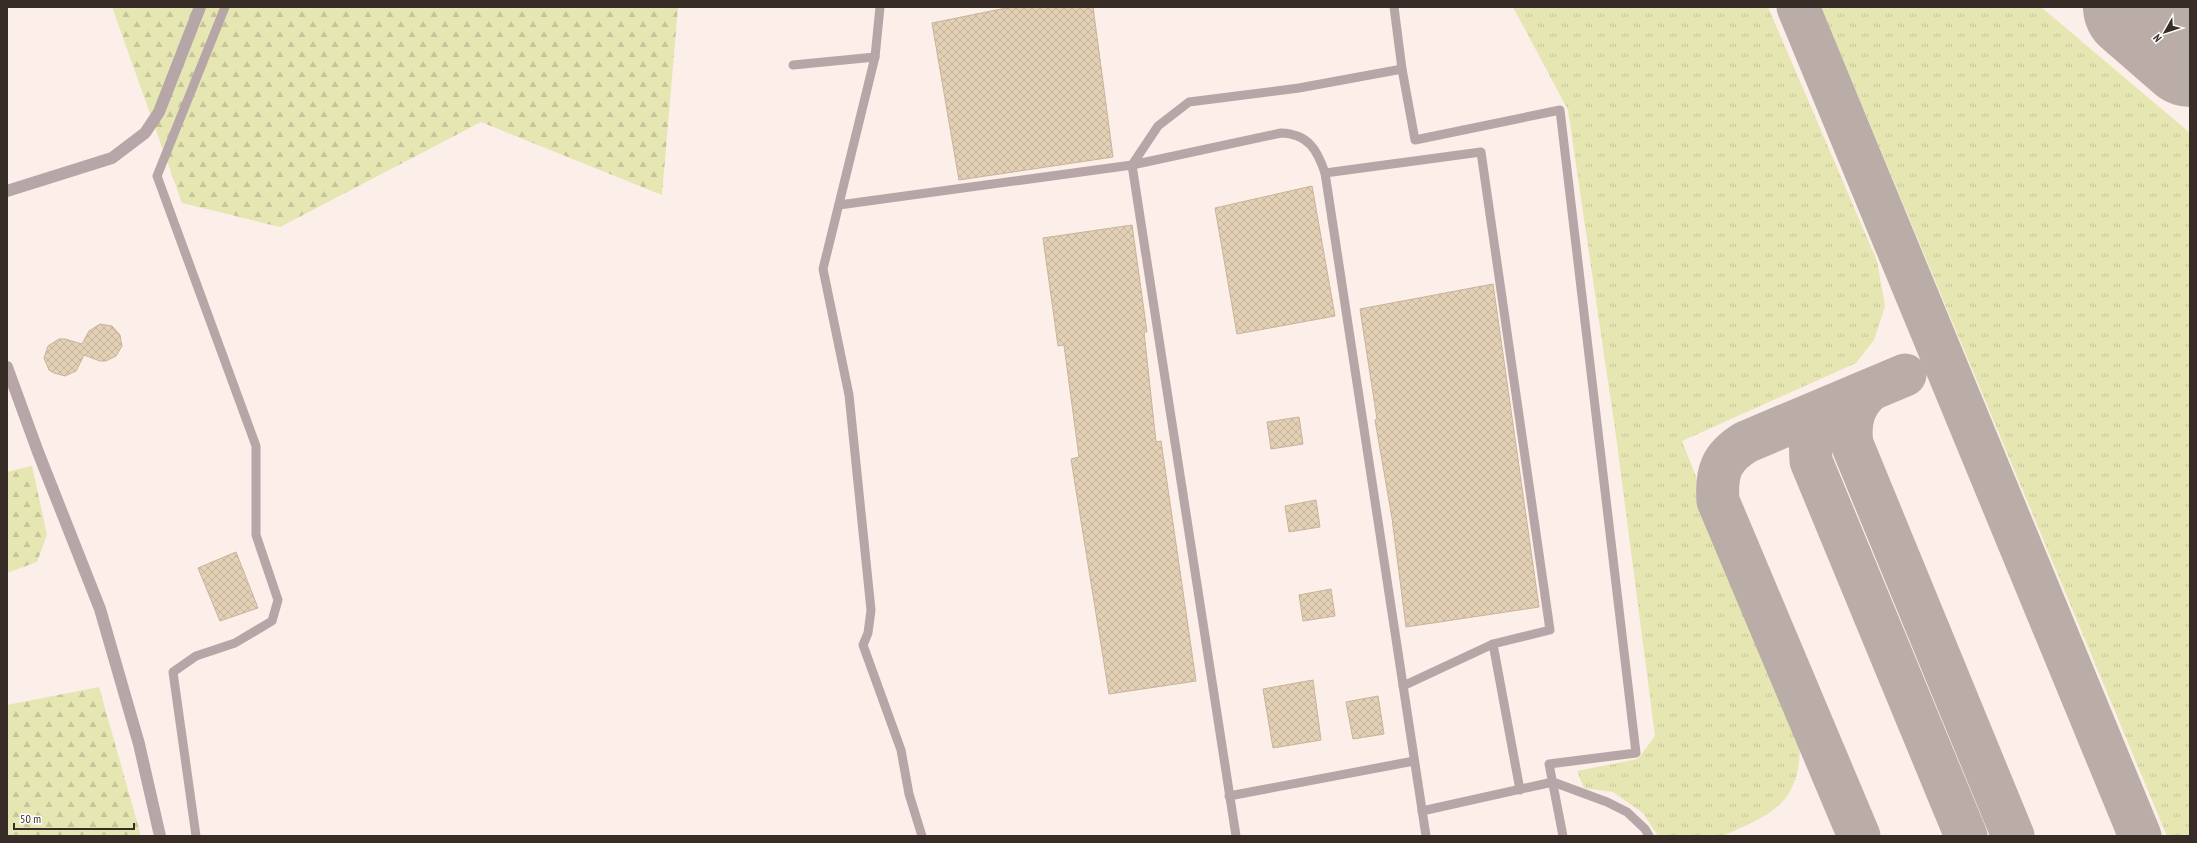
<svg xmlns="http://www.w3.org/2000/svg" width="2197" height="843" font-family="'PT Sans Narrow',sans-serif">
  <defs>
    <pattern id="grass-tufts" width="24" height="20" patternUnits="userSpaceOnUse"><rect width="24" height="20" fill="#e5e6b2"/><path d="M3 7l-1-3M5 7V3M7 7l1-3M15 17l-1-3M17 17v-4M19 17l1-3" fill="none" stroke="#c5c599"/></pattern>
    <pattern id="forest-firs" width="22" height="20" patternUnits="userSpaceOnUse"><rect width="22" height="20" fill="#e5e6b2"/><path d="M5 1l3.5 6h-7zM16 11l3.5 6h-7z" fill="#c5c599"/></pattern>
    <pattern id="building-cross-hatch" width="8" height="8" patternUnits="userSpaceOnUse"><rect width="8" height="8" fill="#e4d0b5"/><path d="M0 0l8 8M0 8l8-8" fill="none" stroke="#c4b39c"/></pattern>
  </defs>
  <rect width="100%" height="100%" fill="#fceee9"/>
  <g fill="url(#grass-tufts)">
    <path d="M1513 7H1768L1877 261 1885 306 1874 340 1856 363 1682 441 1800 743C1800 788 1786 808 1745 826 1737 829 1728 835 1719 836 1700 839 1677 836 1658 836L1643 813 1613 792 1584 788 1577 771 1638 759 1655 736 1616 436 1568 110Z"/>
    <polygon points="1821,7 2041,7 2190,133 2190,836 2167,836"/>
  </g>
  <g fill="url(#forest-firs)">
    <polygon points="112,7 678,7 662,195 481,122 280,227 182,203"/>
    <polygon points="32,466 47,535 37,562 7,573 7,472"/>
    <polygon points="99,687 141,836 7,836 7,705"/>
  </g>
  <g fill="none" stroke-linecap="round" stroke-linejoin="round">
    <g stroke="#baaca7" stroke-width="43">
      <polyline points="1798,7 2140,836"/>
      <path d="M1870 390C1853 405 1849 423 1852 444L2013 836"/>
      <path d="M1833 406C1811 423 1809 433 1811 461L1966 836"/>
      <path d="M1859 836 1718 501C1716 472 1721 457 1746 442L1905 375"/>
    </g>
    <polyline stroke="#baaca7" stroke-width="108" points="2137,7 2190,53"/>
  </g>
  <g fill="url(#building-cross-hatch)" stroke="#c7b49a">
    <polygon points="1011,7 1093,7 1113,157 959,180 932,23"/>
    <polygon points="1312,186 1335,316 1237,334 1215,208"/>
    <polygon points="1132,225 1147,332 1144,332 1156,442 1161,441 1196,681 1109,694 1071,459 1079,457 1064,345 1058,346 1043,238"/>
    <polygon points="1493,284 1539,607 1406,627 1392,518 1375,420 1377,419 1360,309"/>
    <polygon points="100,324 112,326 120,335 122,346 116,356 106,361 100,361 84,355 76,371 65,376 54,373 49,370 44,358 48,346 59,339 65,339 82,344 89,331"/>
    <polygon points="1299,417 1303,444 1271,449 1267,422"/>
    <polygon points="1316,500 1320,527 1289,532 1285,506"/>
    <polygon points="236,552 258,608 220,621 198,568"/>
    <polygon points="1331,589 1335,616 1303,621 1299,595"/>
    <polygon points="1313,680 1321,740 1273,748 1263,689"/>
    <polygon points="1378,696 1384,734 1353,739 1346,702"/>
  </g>
  <g fill="none" stroke-linecap="round" stroke-linejoin="round">
    <g stroke="#b6a6a8" stroke-width="9">
      <polyline points="880,7 875,57 823,269 849,395 871,610 868,633 863,645 901,750 909,794 922,836"/>
      <polyline points="1394,7 1402,69"/>
      <polyline points="793,65 875,57"/>
      <polyline points="1325,173 1481,152 1550,630 1493,644 1520,790"/>
      <path d="M839 205 1132 165 1281 133C1308 134 1317 149 1325 173L1426 836"/>
      <polyline points="1403,686 1493,644"/>
      <polyline points="1229,796 1414,761"/>
      <polyline points="1422,811 1553,782 1607,802 1627,812 1645,829 1649,836"/>
      <polyline points="196,836 173,672 196,656 235,643 272,621 278,600 256,535 256,446 157,176 225,7"/>
      <polyline points="1236,836 1132,165 1158,126 1189,102 1299,88 1402,69 1415,140 1560,110 1636,753 1549,764 1563,836"/>
    </g>
    <g stroke="#b6a6a8" stroke-width="12">
      <polyline points="7,191 112,158 145,133 159,112 200,7"/>
      <polyline points="7,367 38,452 100,609 139,744 160,836"/>
    </g>
  </g>
  <rect width="2197" height="843" fill="none" stroke="#382c27" stroke-width="16"/>
  <g transform="translate(2165 32) rotate(231)" stroke="#ffffff" stroke-width="3" paint-order="stroke">
  <path d="M0-3L7 15L0 10L-7 15Z" fill="#382c27"/>
  <text y="-6" font-size="11" font-weight="bold" text-anchor="middle" fill="#382c27">N</text>
  </g>
  <path d="M14 823v6h120v-6" fill="none" stroke="#382c27" stroke-width="2"/>
  <text x="20" y="823" font-size="12" fill="#382c27" stroke="#ffffff" stroke-width="3" paint-order="stroke">50 m</text>
</svg>
